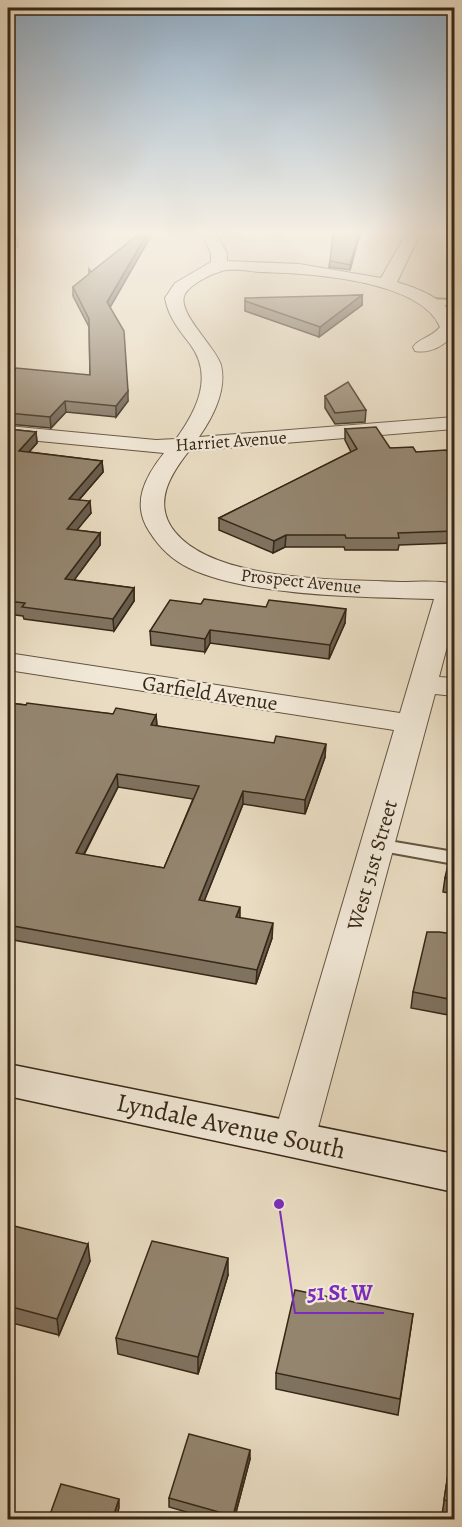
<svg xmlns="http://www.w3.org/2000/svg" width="462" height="1527" font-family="Alegreya,serif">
  <rect width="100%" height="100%" fill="#e9dcc2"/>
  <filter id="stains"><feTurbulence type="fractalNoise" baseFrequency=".00333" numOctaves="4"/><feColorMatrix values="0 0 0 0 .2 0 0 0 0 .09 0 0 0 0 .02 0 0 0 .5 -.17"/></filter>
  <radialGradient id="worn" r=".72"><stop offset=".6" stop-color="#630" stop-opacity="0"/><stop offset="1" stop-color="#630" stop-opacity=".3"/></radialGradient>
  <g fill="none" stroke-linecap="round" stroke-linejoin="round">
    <g stroke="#645441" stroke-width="4">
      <g id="lane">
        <polygon points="426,299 454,300 454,306 423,304 423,300"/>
        <polygon points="377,839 454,852 454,864 371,849 368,845 371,841"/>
      </g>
    </g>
    <g stroke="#645441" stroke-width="2">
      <path id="street" d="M202 234H216L227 253V261L299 264 381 278 406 234H420L397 282C416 288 443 297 453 317 462 338 433 355 415 351L413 347C419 338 431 338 440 327 420 279 305 273 259 272 248 271 229 267 219 272 209 275 190 285 185 294 175 311 216 347 221 365 227 390 213 417 199 437L454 417V429L189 451C170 475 152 504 175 532 216 582 339 579 400 582 418 582 438 580 454 584V620L439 677 454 678V696L435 694 315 1139 309 1151 294 1156 279 1151 273 1139 394 730 8 670V653L400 713 434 599C366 597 249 597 189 568 172 560 159 547 149 531 131 503 145 477 164 453L8 438V426L156 440 176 439C197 410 214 376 190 344 179 330 168 316 165 298L175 283 211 262V253Z"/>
    </g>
    <g stroke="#372716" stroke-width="3">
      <polygon id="secondary" points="8,1064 454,1154 454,1192 8,1096"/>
    </g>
    <use href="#lane" fill="#f1e8d7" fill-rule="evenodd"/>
    <use href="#street" fill="#f1e8d7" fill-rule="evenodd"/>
    <use href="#secondary" fill="#f1e8d7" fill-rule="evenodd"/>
  </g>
  <g fill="#7f725f" stroke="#372716" stroke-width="1.5" fill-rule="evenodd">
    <polygon points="8,234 18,234 18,247 8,246"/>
    <polygon points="139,234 151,234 151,236 110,307 128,401 116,417 66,412 51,428 8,424 8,376 90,375 89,327 73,296 73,287"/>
    <polygon points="360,234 350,270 329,267 330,261"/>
    <polygon points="362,295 362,305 319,337 245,311 245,301"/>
    <polygon points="325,396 366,410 365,422 335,424 325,408"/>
    <polygon points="8,429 36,432 37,443 29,452 102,461 103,472 79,500 91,513 76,530 100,533 100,545 74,580 134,588 134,601 114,631 24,619 23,616 8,614"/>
    <polygon points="345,429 390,448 416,452 454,462 454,543 399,545 398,550 345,550 344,547 285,547 273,553 219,530 219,518 351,452 345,440"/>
    <polygon points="345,623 329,659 210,643 205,652 151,645 150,631"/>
    <path d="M8 703 113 714 156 715 157 726 325 757 305 814 243 804 204 901 240 918 272 938 256 984 8 939ZM118 787 193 799 164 868 84 855Z"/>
    <polygon points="454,851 454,894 443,892 445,878"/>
    <polygon points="454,934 454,1016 411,1008 413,992"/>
    <polygon points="8,1240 90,1261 59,1335 8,1322"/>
    <polygon points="228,1275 198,1374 118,1354 116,1338"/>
    <polygon points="413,1314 398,1415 276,1389 276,1373"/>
    <polygon points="454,1433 454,1519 442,1515"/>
    <polygon points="250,1459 234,1520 214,1520 169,1507 169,1498"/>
  </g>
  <g fill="#685d4e" stroke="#372716" stroke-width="1.5">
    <polygon points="147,234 151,234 151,236 108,311 107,302"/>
    <polygon points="359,234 360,234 350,270 350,265"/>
    <polygon points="362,295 362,305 319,337 320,327"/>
    <polygon points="128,391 128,401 116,417 116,406"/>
    <polygon points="65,401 66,412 51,428 50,417"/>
    <polygon points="36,432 37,443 20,462 19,451"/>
    <polygon points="102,461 103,472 70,510 69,499"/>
    <polygon points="90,501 91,513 68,541 67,529"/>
    <polygon points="100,533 100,545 66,591 65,579"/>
    <polygon points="286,535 285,547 273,553 274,541"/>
    <polygon points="134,588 134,601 114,631 113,619"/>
    <polygon points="346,609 345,623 329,659 330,645"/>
    <polygon points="210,630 210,643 205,652 205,639"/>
    <polygon points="156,715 157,728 151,725"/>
    <polygon points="326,744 325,757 305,814 305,800"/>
    <polygon points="117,774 118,787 77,867 76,853"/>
    <polygon points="243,791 243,804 199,914 199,900"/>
    <polygon points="240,907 240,921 236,917"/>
    <polygon points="273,923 272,938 256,984 257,970"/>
    <polygon points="88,1244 90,1261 59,1335 57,1319"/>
    <polygon points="228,1258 228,1275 198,1374 198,1357"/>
    <polygon points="250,1450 250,1459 234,1520 233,1520 233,1516"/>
    <polygon points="119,1499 119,1508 116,1520 112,1520"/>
  </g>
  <g fill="#94856f" stroke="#372716" stroke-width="1.5" fill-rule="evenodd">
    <polygon points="8,234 17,234 17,242 8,241"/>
    <polygon points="139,234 147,234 107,302 124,331 128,391 116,406 65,401 50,417 8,413 8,376 16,368 90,375 89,319 73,287 89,274 89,269 91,272"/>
    <polygon points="333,234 359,234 350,265 330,261"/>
    <polygon points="362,295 320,327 245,301 245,298"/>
    <polygon points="348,382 366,410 335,413 325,396"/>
    <polygon points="376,427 390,448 413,447 416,452 446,450 454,462 454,531 398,533 399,538 346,538 345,535 286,535 274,541 219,518 357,449 345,429"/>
    <polygon points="8,429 36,432 19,451 102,461 69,499 90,501 67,529 100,533 65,579 134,588 113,619 22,607 25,603 8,601"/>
    <polygon points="204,599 266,607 269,600 346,609 330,645 210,630 205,639 150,631 170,600 201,604"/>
    <path d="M8 703 26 705 27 703 113 714 116 708 156 715 151 725 274 743 276 736 326 744 305 800 243 791 199 900 240 907 236 917 273 923 257 970 8 925ZM117 774 199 786 164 868 76 853Z"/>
    <polygon points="451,851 454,851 454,879 445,878"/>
    <polygon points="427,932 439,932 454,934 454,1000 413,992"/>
    <polygon points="14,1226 88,1244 57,1319 8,1306 8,1240"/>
    <polygon points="152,1241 228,1258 198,1357 116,1338"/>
    <polygon points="295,1290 413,1314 400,1399 276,1373"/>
    <polygon points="189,1434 250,1450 233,1516 169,1498"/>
    <polygon points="454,1435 454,1502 444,1500"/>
    <polygon points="61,1484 119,1499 112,1520 48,1520"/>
  </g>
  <linearGradient id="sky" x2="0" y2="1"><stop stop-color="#90abc2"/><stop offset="0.52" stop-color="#f5efe4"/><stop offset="1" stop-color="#f5efe4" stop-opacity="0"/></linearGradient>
  <rect width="462" height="447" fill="url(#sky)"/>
  <g text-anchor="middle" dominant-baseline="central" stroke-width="4.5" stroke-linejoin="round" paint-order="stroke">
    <g font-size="18" fill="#372716" stroke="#f1e8d7">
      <text transform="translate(231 441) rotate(-4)">Harriet Avenue</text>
      <text transform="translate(301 581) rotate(6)">Prospect Avenue</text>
    </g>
    <g font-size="21" fill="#372716" stroke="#f1e8d7">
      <text transform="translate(210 693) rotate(9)">Garfield Avenue</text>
      <text transform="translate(372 865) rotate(-74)">West 51st Street</text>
    </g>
    <g font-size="26" fill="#372716" stroke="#f1e8d7">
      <text transform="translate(231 1126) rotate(12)">Lyndale Avenue South</text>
    </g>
  </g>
  <path fill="none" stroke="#7b2cbf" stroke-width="2" d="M279 1204L295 1313H384"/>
  <circle fill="#7b2cbf" stroke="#f1e8d7" stroke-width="2" cx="279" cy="1204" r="6"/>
  <g font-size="22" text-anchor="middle" font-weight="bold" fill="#7b2cbf" stroke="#f1e8d7" stroke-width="4.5" stroke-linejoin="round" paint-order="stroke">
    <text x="340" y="1300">51 St W</text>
  </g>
  <rect width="462" height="1527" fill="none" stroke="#e9dcc2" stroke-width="30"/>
  <rect x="9" y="9" width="444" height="1509" fill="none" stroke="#372716" stroke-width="3"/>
  <rect x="15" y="15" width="432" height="1497" fill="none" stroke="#372716" stroke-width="1.5"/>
  <rect width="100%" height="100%" filter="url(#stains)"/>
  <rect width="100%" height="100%" fill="url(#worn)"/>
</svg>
